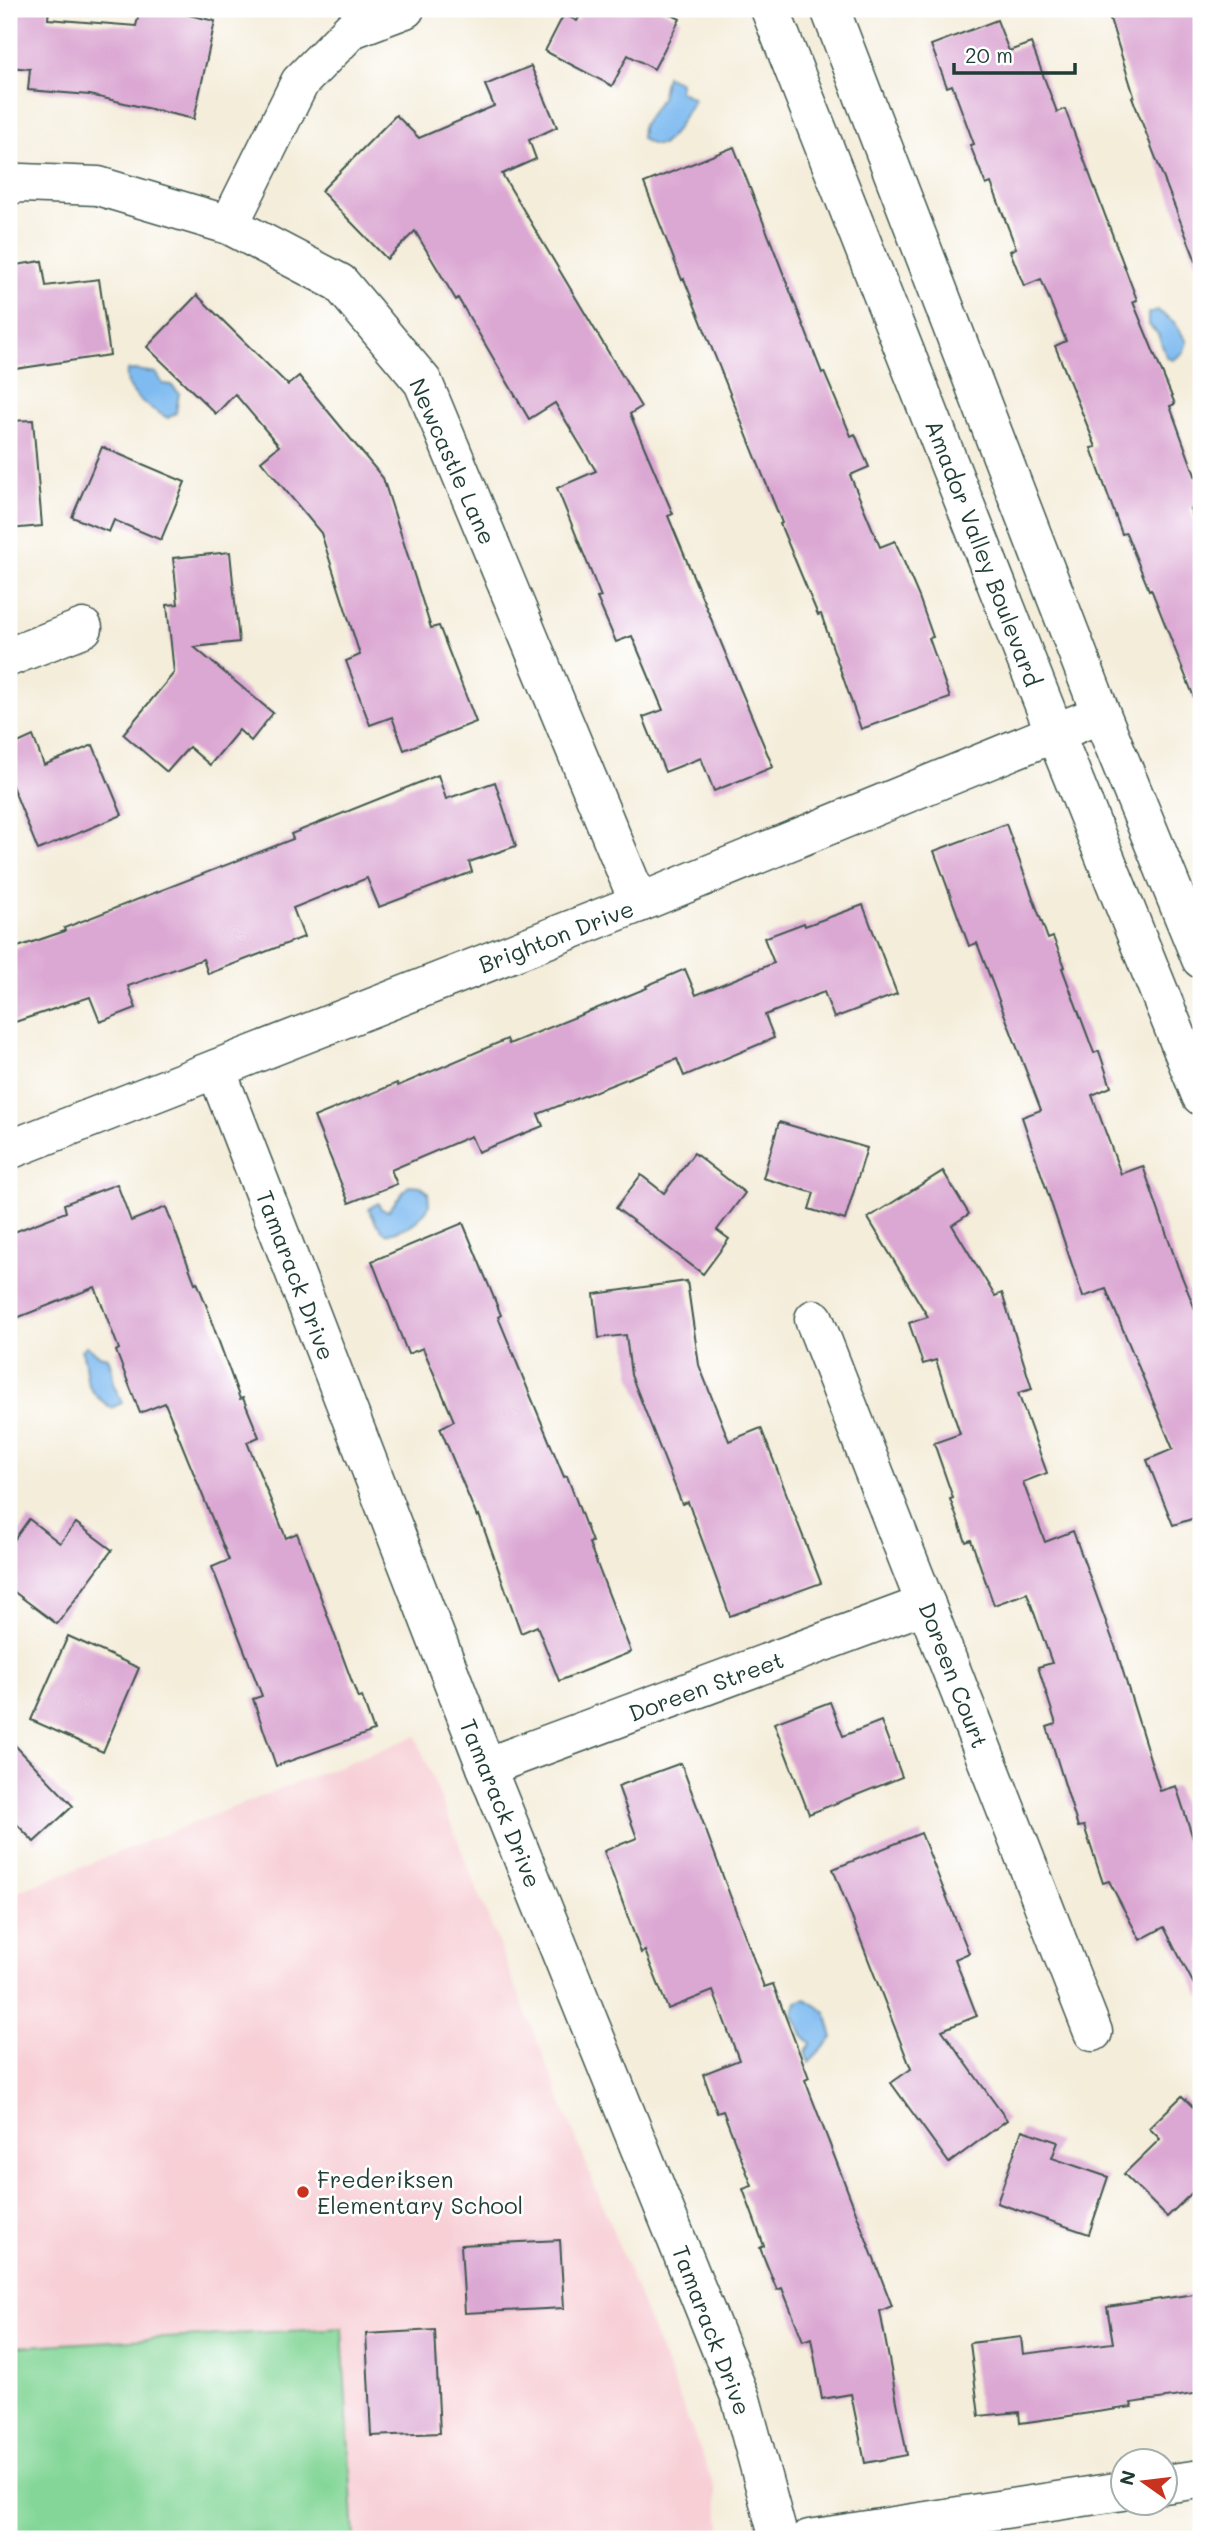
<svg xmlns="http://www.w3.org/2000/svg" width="1210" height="2548" font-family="Mali,sans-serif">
  <rect width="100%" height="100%" fill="#fff"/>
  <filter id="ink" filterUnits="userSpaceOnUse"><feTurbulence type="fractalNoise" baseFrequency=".0143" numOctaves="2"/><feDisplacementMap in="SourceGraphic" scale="14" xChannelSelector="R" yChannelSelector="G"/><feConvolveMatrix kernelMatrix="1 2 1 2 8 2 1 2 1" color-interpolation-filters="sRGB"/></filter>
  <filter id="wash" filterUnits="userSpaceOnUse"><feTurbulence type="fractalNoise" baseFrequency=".00686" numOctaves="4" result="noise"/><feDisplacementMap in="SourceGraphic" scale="28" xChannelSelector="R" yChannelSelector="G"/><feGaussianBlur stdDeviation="1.57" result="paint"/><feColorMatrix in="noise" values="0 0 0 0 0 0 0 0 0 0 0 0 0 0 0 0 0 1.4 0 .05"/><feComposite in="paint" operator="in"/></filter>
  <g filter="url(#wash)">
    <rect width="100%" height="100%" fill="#f4edda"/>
    <polygon fill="#f7cfd5" points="416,1736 716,2490 723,2539 9,2539 9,1895"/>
    <polygon fill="#83d697" stroke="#518a66" stroke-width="2" points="342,2328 354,2539 9,2539 9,2347"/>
    <g fill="#7fbbf1" stroke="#4f7c92" stroke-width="2">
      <polygon points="666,76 680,82 679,91 694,99 674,133 662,145 653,145 641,139 642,126 661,98"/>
      <polygon points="1157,310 1174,322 1187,342 1183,353 1173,360 1166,356 1158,334 1148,324 1148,313"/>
      <path d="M135 370 156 373 163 384 171 385 179 393 176 413 168 418C151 409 123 393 127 371Z"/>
      <path d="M409 1185 420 1186 428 1192 429 1206C418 1224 405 1229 386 1234L376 1223 369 1209 378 1203 381 1209 388 1211Z"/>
      <path d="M86 1346 99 1355 108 1357 112 1370 114 1385 122 1403 111 1408C102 1401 92 1394 88 1383 84 1372 87 1361 81 1350Z"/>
      <polygon points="806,1999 826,2012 833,2038 809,2063 805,2052 811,2044 810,2042 804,2037 793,2015 797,2002"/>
    </g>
    <g id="blocks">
      <g fill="#dba7d3">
        <polygon points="9,9 49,9 48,19 136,26 140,9 162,9 215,21 194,119 90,95 28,90 30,69 9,67"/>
        <polygon points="584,9 660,9 680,19 654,69 628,55 612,86 545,51 564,14 577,21"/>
        <polygon points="1107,9 1201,9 1201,269 1199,269 1132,97 1134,96"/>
        <polygon points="997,20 1009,51 1031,43 1057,112 1065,109 1137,300 1133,302 1175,404 1170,406 1201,492 1201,505 1190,509 1201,537 1201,710 1199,710 1151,589 1149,590 1126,533 1122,534 1091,448 1096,447 1055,346 1066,341 1041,279 1024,286 1010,251 1016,248 991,183 986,185 970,145 974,144 952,85 947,87 931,45"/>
        <polygon points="531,66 557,127 529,140 536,159 502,174 641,407 630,414 673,514 668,516 773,767 714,791 701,758 665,772 643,717 663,710 632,636 616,642 597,598 601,597 557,488 596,471 555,403 529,419 458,298 456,300 415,231 387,259 321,191 396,115 419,138 494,106 485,85"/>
        <polygon points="734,147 822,373 824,372 851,436 855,434 869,467 850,475 880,547 895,541 919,597 933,637 929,638 950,698 861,729 821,614 818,615 780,524 782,523 684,279 682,280 644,183"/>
        <polygon points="42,261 46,286 99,279 110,355 15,369 9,323 9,266"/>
        <polygon points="197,295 288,385 299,376 383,478 431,628 439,626 476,722 404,750 392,717 370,725 346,661 360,655 321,533 261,461 279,446 235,394 216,414 147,347"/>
        <polygon points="33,420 42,526 9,529 9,421"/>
        <polygon points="102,447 185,482 161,540 114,520 109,532 72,517"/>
        <polygon points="230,552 239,642 194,647 273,713 251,741 239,730 210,765 189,747 167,772 123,734 174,673 167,605 178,604 173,558"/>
        <polygon points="33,736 44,765 93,745 122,815 38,850 9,778 9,747"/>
        <polygon points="438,775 446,799 495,782 516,846 469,862 472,872 379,907 367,878 293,908 304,937 208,974 203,959 128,986 136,1008 100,1022 90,997 9,1024 9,950 65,931 64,928 293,839 291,834"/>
        <polygon points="1006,824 1048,939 1053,937 1065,967 1062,968 1094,1053 1099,1051 1111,1087 1092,1095 1121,1174 1143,1166 1178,1267 1201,1324 1201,1516 1173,1525 1147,1460 1173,1449 1106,1289 1083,1297 1022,1117 1041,1110 977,943 969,946 934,851"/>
        <polygon points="863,905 897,994 834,1018 824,992 765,1015 774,1038 684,1076 677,1059 538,1114 543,1126 478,1152 471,1136 391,1170 397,1184 349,1203 314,1117 397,1083 398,1086 507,1039 509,1044 647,988 646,986 685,969 696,995 774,963 764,938 804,923 805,926"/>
        <polygon points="779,1122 867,1148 845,1220 809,1209 814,1193 763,1178"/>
        <polygon points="694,1153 745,1193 717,1230 729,1239 703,1274 616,1208 641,1175 664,1193"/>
        <polygon points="943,1171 969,1214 952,1225 995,1296 1002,1293 1032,1389 1018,1393 1047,1473 1023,1482 1045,1542 1073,1531 1117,1652 1160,1791 1176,1786 1201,1863 1201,1998 1164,1927 1140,1940 1109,1881 1103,1883 1084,1826 1078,1827 1047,1727 1056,1724 1038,1667 1052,1663 1027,1593 994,1605 971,1540 966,1542 950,1499 953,1498 934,1443 960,1434 936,1360 923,1364 909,1323 928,1317 868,1218"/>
        <polygon points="117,1184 131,1221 166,1207 195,1283 197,1282 212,1320 211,1320 240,1399 243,1398 259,1437 247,1442 286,1538 297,1533 358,1698 362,1697 374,1731 276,1766 253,1699 262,1696 212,1567 229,1560 165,1403 140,1413 116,1351 119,1349 95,1287 9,1321 9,1234 66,1212 64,1204"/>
        <polygon points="463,1223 501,1315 498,1317 564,1477 567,1476 592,1542 589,1543 631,1652 559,1681 537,1626 521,1633 479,1515 477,1517 440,1428 454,1421 423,1348 408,1354 372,1261"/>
        <polygon points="687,1281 699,1365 729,1441 761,1428 821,1583 730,1616 688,1502 682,1504 631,1375 626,1335 599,1338 594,1294"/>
        <polygon points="29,1519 60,1543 76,1523 112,1550 57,1624 9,1588 9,1547"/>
        <polygon points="68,1636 139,1668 103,1752 31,1720"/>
        <polygon points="830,1702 843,1736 881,1721 902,1777 809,1814 774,1723"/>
        <polygon points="9,1739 73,1806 34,1842 9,1816"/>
        <polygon points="681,1763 764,1987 773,1984 809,2078 805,2080 892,2306 880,2311 907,2455 865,2463 851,2394 822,2399 811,2338 803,2341 782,2288 777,2290 760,2248 764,2246 743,2189 752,2186 723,2111 717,2113 703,2074 739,2060 713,1991 668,2009 645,1951 641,1953 604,1851 637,1838 618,1786"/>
        <polygon points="921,1833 969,1953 955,1959 977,2016 942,2030 1007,2120 949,2163 891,2083 911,2069 833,1869"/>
        <polygon points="1182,2096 1201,2115 1201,2184 1167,2217 1124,2174 1160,2139 1149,2128"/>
        <polygon points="1022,2130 1058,2142 1052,2158 1108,2177 1089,2234 997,2203"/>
        <polygon points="560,2240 564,2308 465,2313 461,2245"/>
        <polygon points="1201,2293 1201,2393 1131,2403 1132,2407 1020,2423 1019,2412 979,2416 970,2343 1021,2337 1023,2354 1113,2343 1107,2307"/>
        <polygon points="435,2330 440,2433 371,2436 366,2334"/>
      </g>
    </g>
  </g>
  <g filter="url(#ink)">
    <use href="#blocks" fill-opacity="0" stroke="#3f574d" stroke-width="2"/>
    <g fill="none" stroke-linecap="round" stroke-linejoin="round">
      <g stroke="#3f574d" stroke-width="41">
        <g id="minor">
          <polyline points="9,185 22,183 98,186 229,225 340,283 423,382 639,903"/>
          <polyline points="229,225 300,82 352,29 405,9"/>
          <polyline points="9,657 83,628"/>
          <polyline points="216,1069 486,1767 741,2399 779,2539"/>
          <polyline points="9,1150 639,903 1101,714"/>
          <polyline points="814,1319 1093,2032"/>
          <polyline points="486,1767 926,1604"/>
          <polyline points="1164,2484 1201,2479"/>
          <polyline points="809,2539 1122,2491"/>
        </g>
      </g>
      <g stroke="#3f574d" stroke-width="41">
        <g id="tertiary">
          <polyline points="770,9 1055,733 1201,1096"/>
          <polyline points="830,9 1101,714 1201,959"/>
        </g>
      </g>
      <use href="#minor" stroke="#fff" stroke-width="38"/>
      <use href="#tertiary" stroke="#fff" stroke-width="38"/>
    </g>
  </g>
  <circle fill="#c8321e" stroke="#fff" stroke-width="2.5" cx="303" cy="2192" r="7"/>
  <g text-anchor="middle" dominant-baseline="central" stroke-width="5" stroke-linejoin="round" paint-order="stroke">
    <g font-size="23" fill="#1f3d34" stroke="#fff">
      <text transform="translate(453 461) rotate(66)">Newcastle Lane</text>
      <text transform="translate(984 553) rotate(69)">Amador Valley Boulevard</text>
      <text transform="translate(556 936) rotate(-21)">Brighton Drive</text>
      <text transform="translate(296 1275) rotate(69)">Tamarack Drive</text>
      <text transform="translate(954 1675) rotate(69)">Doreen Court</text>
      <text transform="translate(706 1686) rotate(-20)">Doreen Street</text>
      <text transform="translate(501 1803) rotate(68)">Tamarack Drive</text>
      <text transform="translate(712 2330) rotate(69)">Tamarack Drive</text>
    </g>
    <g font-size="23" fill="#1f3d34" stroke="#fff" text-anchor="start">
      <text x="317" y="2179">Frederiksen<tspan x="317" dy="26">Elementary School</tspan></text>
    </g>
  </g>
  <rect width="1210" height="2548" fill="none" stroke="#fff" stroke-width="35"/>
  <g transform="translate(1144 2482) rotate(284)"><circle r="33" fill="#ffffff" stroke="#a5b1ae" stroke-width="2"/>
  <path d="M0-5L12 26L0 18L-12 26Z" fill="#c8321e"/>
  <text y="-10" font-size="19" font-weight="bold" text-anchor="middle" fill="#1f3d34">N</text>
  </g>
  <path d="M954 63v10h121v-10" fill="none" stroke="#1f3d34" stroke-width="3.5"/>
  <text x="965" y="63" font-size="21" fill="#1f3d34" stroke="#ffffff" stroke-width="5" paint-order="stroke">20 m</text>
</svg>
